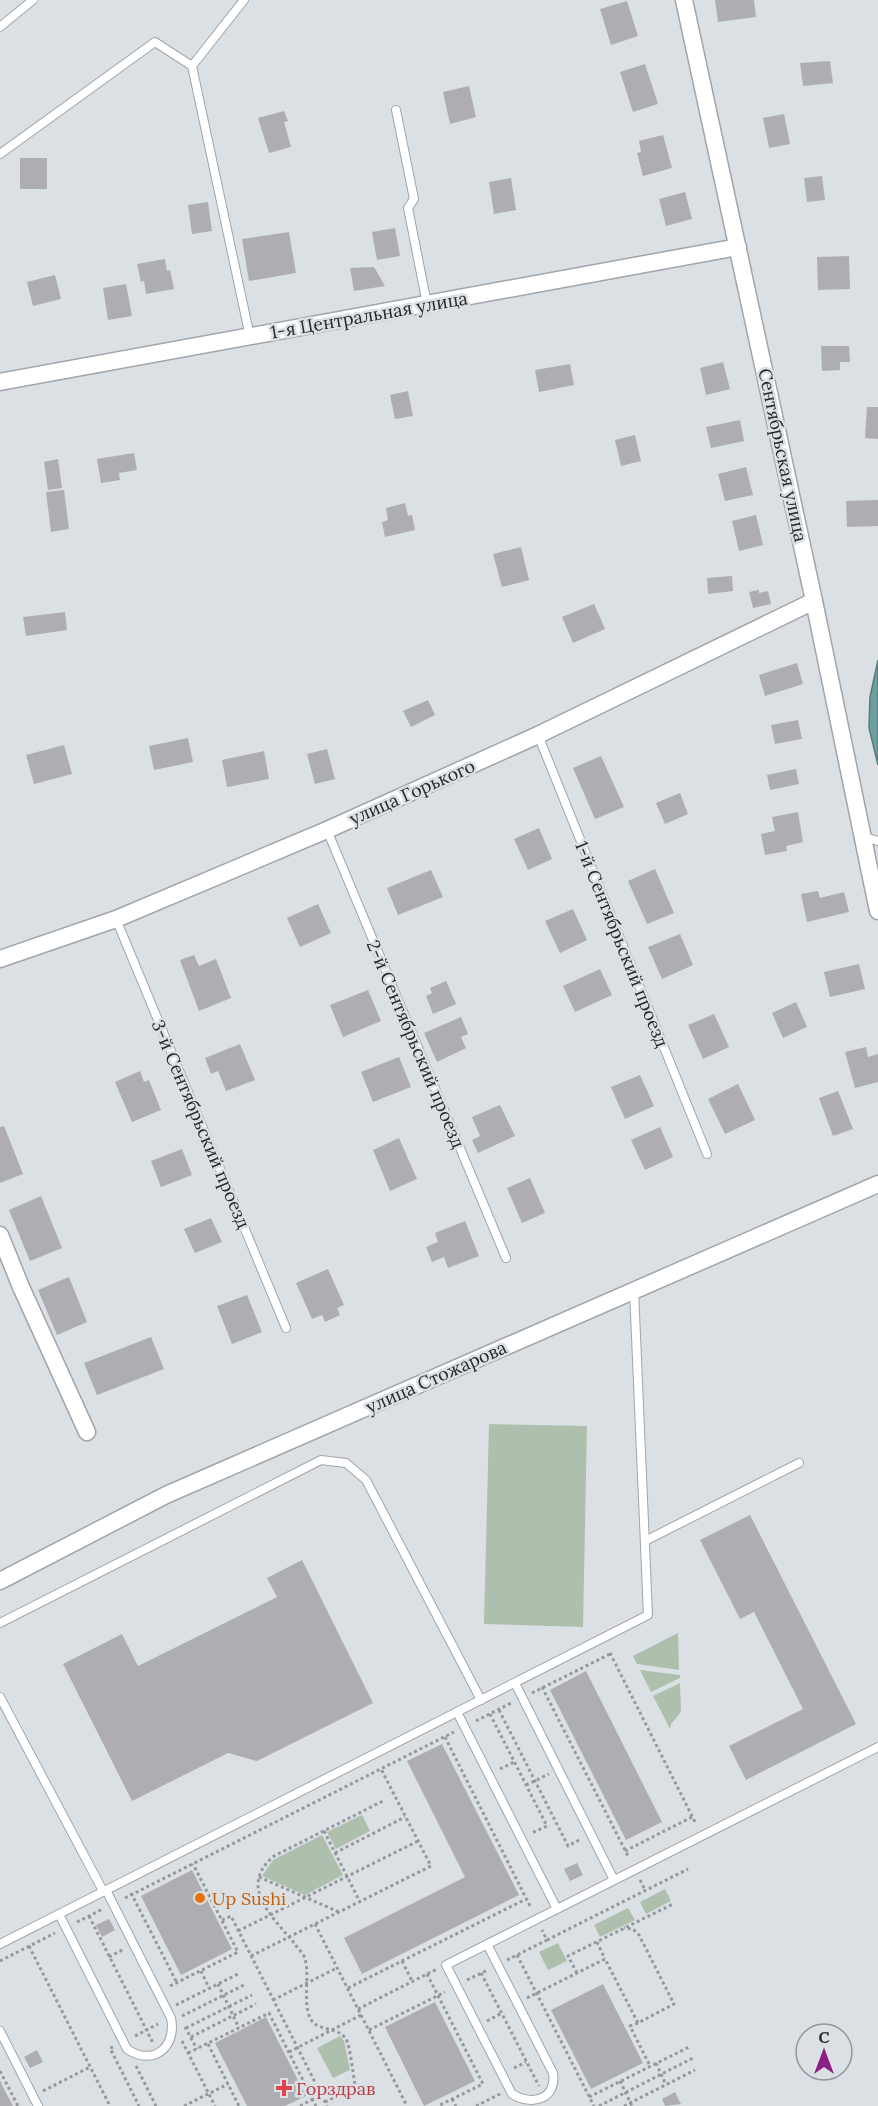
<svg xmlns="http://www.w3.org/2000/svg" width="878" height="2106" font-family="Lora,serif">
  <rect width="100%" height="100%" fill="#dbe0e5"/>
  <g fill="#aec0ad">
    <polygon points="489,1424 587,1426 583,1627 484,1624"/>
    <polygon points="678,1633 679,1670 637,1664 633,1656"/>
    <polygon points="640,1670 680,1675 680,1678 651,1692"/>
    <polygon points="680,1683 681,1712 671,1724 670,1729 653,1696"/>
    <polygon points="362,1815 370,1831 336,1849 327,1832"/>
    <polygon points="322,1835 343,1875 305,1895 262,1876 273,1860"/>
    <polygon points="665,1889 671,1901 646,1914 640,1902"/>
    <polygon points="628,1908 635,1920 600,1937 594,1925"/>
    <polygon points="558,1943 567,1961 548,1970 539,1952"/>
    <polygon points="340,2036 344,2041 350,2070 333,2078 317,2048"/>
  </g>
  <polygon fill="#6e9f9f" stroke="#587b7c" stroke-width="1.5" points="878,660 878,765 869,728 870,697"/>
  <g fill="#aeadb3">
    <polygon points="715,0 754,0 756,17 718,22"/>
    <polygon points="627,1 638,36 611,45 600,9"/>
    <polygon points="830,61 833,83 803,86 800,63"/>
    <polygon points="645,64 658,104 633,112 620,72"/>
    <polygon points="469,86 476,117 450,124 443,92"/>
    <polygon points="284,111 288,121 284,122 291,147 269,153 258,118"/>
    <polygon points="784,114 790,144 769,148 763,118"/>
    <polygon points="663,135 672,168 643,176 637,153 641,152 639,141"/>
    <rect x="20" y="158" width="27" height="31"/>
    <polygon points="822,176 825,200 807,202 804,178"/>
    <polygon points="511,178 516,210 494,214 489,182"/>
    <polygon points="685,192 692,219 666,226 659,199"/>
    <polygon points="208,202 212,231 192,234 188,205"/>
    <polygon points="395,228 400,256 377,260 372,232"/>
    <polygon points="289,232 296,273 249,281 242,239"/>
    <polygon points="849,256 850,289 818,290 817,257"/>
    <polygon points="165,259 167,271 170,270 174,289 146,294 144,281 141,282 137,264"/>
    <polygon points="374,267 385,286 354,291 350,268"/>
    <polygon points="55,275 61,299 33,306 27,282"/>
    <polygon points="126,284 132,316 108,320 103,288"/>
    <polygon points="821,346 849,346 850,362 840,362 840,370 822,371"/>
    <polygon points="723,362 730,389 706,395 700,368"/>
    <polygon points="570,364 574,385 539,392 535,370"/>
    <polygon points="408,391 413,416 395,419 390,395"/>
    <polygon points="867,407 878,407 878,439 865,438"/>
    <polygon points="740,420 744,441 711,448 706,427"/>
    <polygon points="635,435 641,461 621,466 615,440"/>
    <polygon points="134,453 137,470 119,473 120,480 101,483 97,459"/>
    <polygon points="58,459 62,488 48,490 44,462"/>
    <polygon points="746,467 753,495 725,501 718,474"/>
    <polygon points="64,490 69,529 51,532 46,492"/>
    <polygon points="878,500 878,526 847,527 846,501"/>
    <polygon points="405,503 408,516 412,515 415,530 385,537 382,522 388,520 386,508"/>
    <polygon points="756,515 763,545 739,551 732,521"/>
    <polygon points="521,547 529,580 502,587 493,554"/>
    <polygon points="732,576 733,591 708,594 707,578"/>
    <polygon points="759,590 759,593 768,591 771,604 753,608 749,592"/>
    <polygon points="594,604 605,629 573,643 562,617"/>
    <polygon points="65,612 67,630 26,636 23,617"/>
    <polygon points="797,663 803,684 765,696 759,675"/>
    <polygon points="428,700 435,715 411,727 403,711"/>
    <polygon points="798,720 802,739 775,744 771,725"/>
    <polygon points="188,738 193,762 154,770 149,746"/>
    <polygon points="64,745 72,774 34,784 26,755"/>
    <polygon points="327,749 335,779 315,784 307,754"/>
    <polygon points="264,751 269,779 227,787 222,760"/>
    <polygon points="601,756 624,807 595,819 573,768"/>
    <polygon points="796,769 799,784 770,790 767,775"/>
    <polygon points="680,793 688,814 665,824 656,803"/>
    <polygon points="798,812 803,842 786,846 787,851 765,855 761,834 775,831 772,817"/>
    <polygon points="539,828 552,859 528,870 514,839"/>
    <polygon points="655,869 674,913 647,924 628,881"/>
    <polygon points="431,870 443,897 398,915 387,888"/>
    <polygon points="818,891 820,898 844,892 849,912 807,922 801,894"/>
    <polygon points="318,904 331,933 300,947 287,918"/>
    <polygon points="573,909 587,940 560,953 545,921"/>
    <polygon points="680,934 693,965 662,979 648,947"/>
    <polygon points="194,955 199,966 216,959 231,998 199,1011 180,960"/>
    <polygon points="859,964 865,989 830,997 824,972"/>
    <polygon points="600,969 612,995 575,1012 563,986"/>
    <polygon points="446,981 456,1004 433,1014 426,996 432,993 430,988"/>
    <polygon points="368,990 381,1021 343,1037 330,1005"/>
    <polygon points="796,1002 807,1027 783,1038 772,1013"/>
    <polygon points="714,1014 729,1047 703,1059 688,1025"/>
    <polygon points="461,1017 468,1034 461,1037 466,1048 437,1062 424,1033"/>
    <polygon points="240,1044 255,1080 226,1091 218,1071 211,1074 205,1058"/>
    <polygon points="866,1047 868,1057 878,1054 878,1082 855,1088 845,1052"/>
    <polygon points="399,1057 411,1087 373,1102 361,1072"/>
    <polygon points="140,1071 144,1082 149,1080 161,1110 132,1122 115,1082"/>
    <polygon points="640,1075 654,1106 625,1119 611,1087"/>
    <polygon points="738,1084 755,1120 725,1134 708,1099"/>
    <polygon points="838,1091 853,1129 833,1136 819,1098"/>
    <polygon points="500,1105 515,1136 478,1153 472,1140 480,1136 472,1117"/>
    <polygon points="4,1126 23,1174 0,1183 0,1127"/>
    <polygon points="660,1127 673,1157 645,1170 631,1140"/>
    <polygon points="399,1138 417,1179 390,1191 373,1150"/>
    <polygon points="182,1149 192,1175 161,1187 151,1161"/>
    <polygon points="530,1178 545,1213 522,1223 507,1188"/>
    <polygon points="41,1196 62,1248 30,1261 9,1210"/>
    <polygon points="211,1218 222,1242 195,1253 184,1229"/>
    <polygon points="465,1221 479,1256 448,1268 444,1257 432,1262 426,1247 438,1242 435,1233"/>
    <polygon points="328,1269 344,1305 337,1308 340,1315 325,1322 322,1315 312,1319 296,1283"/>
    <polygon points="69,1277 87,1322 57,1335 38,1290"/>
    <polygon points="247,1295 262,1332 232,1344 217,1306"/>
    <polygon points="151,1337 164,1369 97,1395 84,1363"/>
    <polygon points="750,1515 856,1724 746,1780 729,1746 803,1709 754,1612 740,1619 700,1540"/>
    <polygon points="302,1560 373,1703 257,1761 228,1753 132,1801 63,1664 122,1634 138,1666 277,1597 267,1578"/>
    <polygon points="586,1671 662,1822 626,1840 550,1690"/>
    <polygon points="442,1744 519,1895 362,1974 344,1938 465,1877 407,1761"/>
    <polygon points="577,1863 583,1875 570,1881 564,1869"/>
    <polygon points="192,1870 232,1949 181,1975 141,1896"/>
    <polygon points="109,1919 115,1930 102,1937 96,1925"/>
    <polygon points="603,1984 643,2063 591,2089 551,2010"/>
    <polygon points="435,2002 475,2081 424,2106 385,2027"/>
    <polygon points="266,2017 306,2096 285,2106 247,2106 215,2043"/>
    <polygon points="37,2050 43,2062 30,2068 24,2057"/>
    <polygon points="0,2080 3,2087 13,2106 0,2106"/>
    <polygon points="675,2092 681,2104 665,2106 662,2099"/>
  </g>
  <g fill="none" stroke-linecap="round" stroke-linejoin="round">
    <g stroke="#a1a5aa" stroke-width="10">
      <g id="lane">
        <polyline points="0,27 33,0"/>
        <polyline points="192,66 244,0"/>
        <polyline points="396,110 414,199 408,208 427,304"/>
        <polyline points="0,154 155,42 192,66 250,337"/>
        <polyline points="538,735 707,1154"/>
        <polyline points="327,830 506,1258"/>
        <polyline points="861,836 878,841"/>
        <polyline points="116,919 286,1328"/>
        <polyline points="645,1541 799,1463"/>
        <polyline points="0,1623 321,1460 346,1463 366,1480 481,1700"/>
        <polyline points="515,1683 614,1880"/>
        <polyline points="0,1697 103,1891"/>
        <polyline points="457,1712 557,1909 878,1747"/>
        <path d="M59 1914 127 2049C153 2067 177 2047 171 2018L106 1890"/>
        <polyline points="0,1944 648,1615 634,1290"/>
        <path d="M487 1944 553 2073C557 2100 531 2106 512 2094L446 1965 557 1909"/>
        <polyline points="0,2031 38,2106"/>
      </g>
    </g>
    <g stroke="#a1a5aa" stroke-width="19">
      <g id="street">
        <polyline points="684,0 814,601 878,911"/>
        <polyline points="0,382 738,247"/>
        <polyline points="0,959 116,919 327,830 538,735 814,601"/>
        <polyline points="0,1235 21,1287 87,1432"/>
        <polyline points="0,1581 166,1495 878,1184"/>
      </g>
    </g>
    <g stroke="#95989c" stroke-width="3" stroke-dasharray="3 3" stroke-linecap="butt">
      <polyline points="610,1653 696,1824"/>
      <polyline points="542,1687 629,1858"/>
      <polyline points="532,1693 610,1654"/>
      <polyline points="499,1710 568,1846 579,1840"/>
      <polyline points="490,1714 547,1826 532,1833"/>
      <polyline points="476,1721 513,1702"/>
      <polyline points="445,1737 531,1908"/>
      <polyline points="500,1769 514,1762"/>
      <polyline points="526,1785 549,1774"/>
      <polyline points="324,1831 360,1902"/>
      <polyline points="625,1851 692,1817"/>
      <polyline points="335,1853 405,1817"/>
      <polyline points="259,1877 339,1912"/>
      <polyline points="640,1880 645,1890"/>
      <polyline points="131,1893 177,1983"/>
      <polyline points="125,1898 454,1732"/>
      <polyline points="89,1916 153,2043"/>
      <polyline points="222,1920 231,1916 327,2106"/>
      <polyline points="77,1922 103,1909"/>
      <polyline points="315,1924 407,2106"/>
      <polyline points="238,1931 418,1841"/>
      <polyline points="547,1940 688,1869"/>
      <polyline points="597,1942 605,1959"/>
      <polyline points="29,1946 110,2106"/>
      <polyline points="517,1955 594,2106"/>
      <polyline points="251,1956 431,1866 381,1769"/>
      <polyline points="109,1957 124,1949"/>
      <polyline points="507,1960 547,1940 542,1930"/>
      <polyline points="0,1961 55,1933"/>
      <polyline points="402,1961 412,1981"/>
      <polyline points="201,1971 209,1988"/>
      <polyline points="481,1973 539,2086"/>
      <polyline points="577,1973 568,1956 673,1904"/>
      <polyline points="427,1974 483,2084 438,2106"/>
      <polyline points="467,1980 488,1970"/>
      <polyline points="218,1984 239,2028"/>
      <polyline points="170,1986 238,1952 193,1864"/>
      <polyline points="348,1988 526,1899"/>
      <polyline points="527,1998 605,1959 638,2023 674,2004 639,1935 633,1929 624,1928"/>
      <polyline points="273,2000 337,1968"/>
      <polyline points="176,2005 240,1973"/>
      <polyline points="358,2009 437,1969"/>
      <polyline points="182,2016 246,1984"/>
      <polyline points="487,2021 502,2013"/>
      <polyline points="638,2023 630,2026 650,2066"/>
      <polyline points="185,2027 197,2049"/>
      <polyline points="186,2028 252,1995"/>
      <polyline points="369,2030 445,1992"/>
      <polyline points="135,2036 158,2024"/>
      <polyline points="191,2037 256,2004"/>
      <polyline points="182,2041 215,2106"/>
      <polyline points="208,2044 239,2106"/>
      <polyline points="113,2047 110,2048 139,2106"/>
      <polyline points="289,2052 361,2015"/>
      <polyline points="188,2053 269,2013 316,2106"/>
      <polyline points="656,2063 666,2085"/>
      <polyline points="136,2066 156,2106"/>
      <polyline points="514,2068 526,2062"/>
      <polyline points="0,2071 18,2106"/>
      <polyline points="620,2081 632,2106"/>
      <polyline points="43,2091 90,2067"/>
      <polyline points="589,2097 691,2046"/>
      <polyline points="452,2099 456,2106"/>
      <path d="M325 2102 353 2088 355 2084C353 2075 350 2045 346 2039 337 2025 314 2033 309 2015 303 1997 310 1977 305 1959 304 1954 298 1949 295 1944 273 1917 237 1887 274 1856L383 1801"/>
      <polyline points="184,2106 228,2084"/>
      <polyline points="300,2106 313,2099"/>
      <polyline points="476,2106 500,2094"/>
      <polyline points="599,2106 693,2058"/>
      <polyline points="624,2106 695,2070"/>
    </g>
    <use href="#lane" stroke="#fff" stroke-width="8"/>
    <use href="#street" stroke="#fff" stroke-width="16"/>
  </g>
  <circle fill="#e8710a" stroke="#dbe0e5" stroke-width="2" cx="200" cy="1898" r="6"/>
  <path fill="#e0444e" stroke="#dbe0e5" stroke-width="2" d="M281 2079h6v6h6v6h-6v6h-6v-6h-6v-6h6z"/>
  <g text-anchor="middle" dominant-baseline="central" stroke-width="5" stroke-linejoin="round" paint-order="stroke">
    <g font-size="18" fill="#26282a" stroke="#dbe0e5">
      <text transform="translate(369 315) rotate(-10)">1-я Центральная улица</text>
      <text transform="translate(783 455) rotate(78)">Сентябрьская улица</text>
      <text transform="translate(412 792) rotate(-24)">улица Горького</text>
      <text transform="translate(622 944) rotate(68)">1-й Сентябрьский проезд</text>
      <text transform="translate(416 1044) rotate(67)">2-й Сентябрьский проезд</text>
      <text transform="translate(201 1124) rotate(67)">3-й Сентябрьский проезд</text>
      <text transform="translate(436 1377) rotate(-24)">улица Стожарова</text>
    </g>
    <g font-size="18" fill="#c56008" stroke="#dbe0e5" text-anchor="start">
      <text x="212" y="1898">Up Sushi</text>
    </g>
    <g font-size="18" fill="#be3a42" stroke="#dbe0e5" text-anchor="start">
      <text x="296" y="2088">Горздрав</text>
    </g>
  </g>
  <g transform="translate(824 2052)"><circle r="28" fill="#dbe0e5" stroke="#93969a" stroke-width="1.5"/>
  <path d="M0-4.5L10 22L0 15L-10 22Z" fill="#8d1f82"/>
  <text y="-9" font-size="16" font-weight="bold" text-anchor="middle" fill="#26282a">С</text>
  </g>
</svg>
